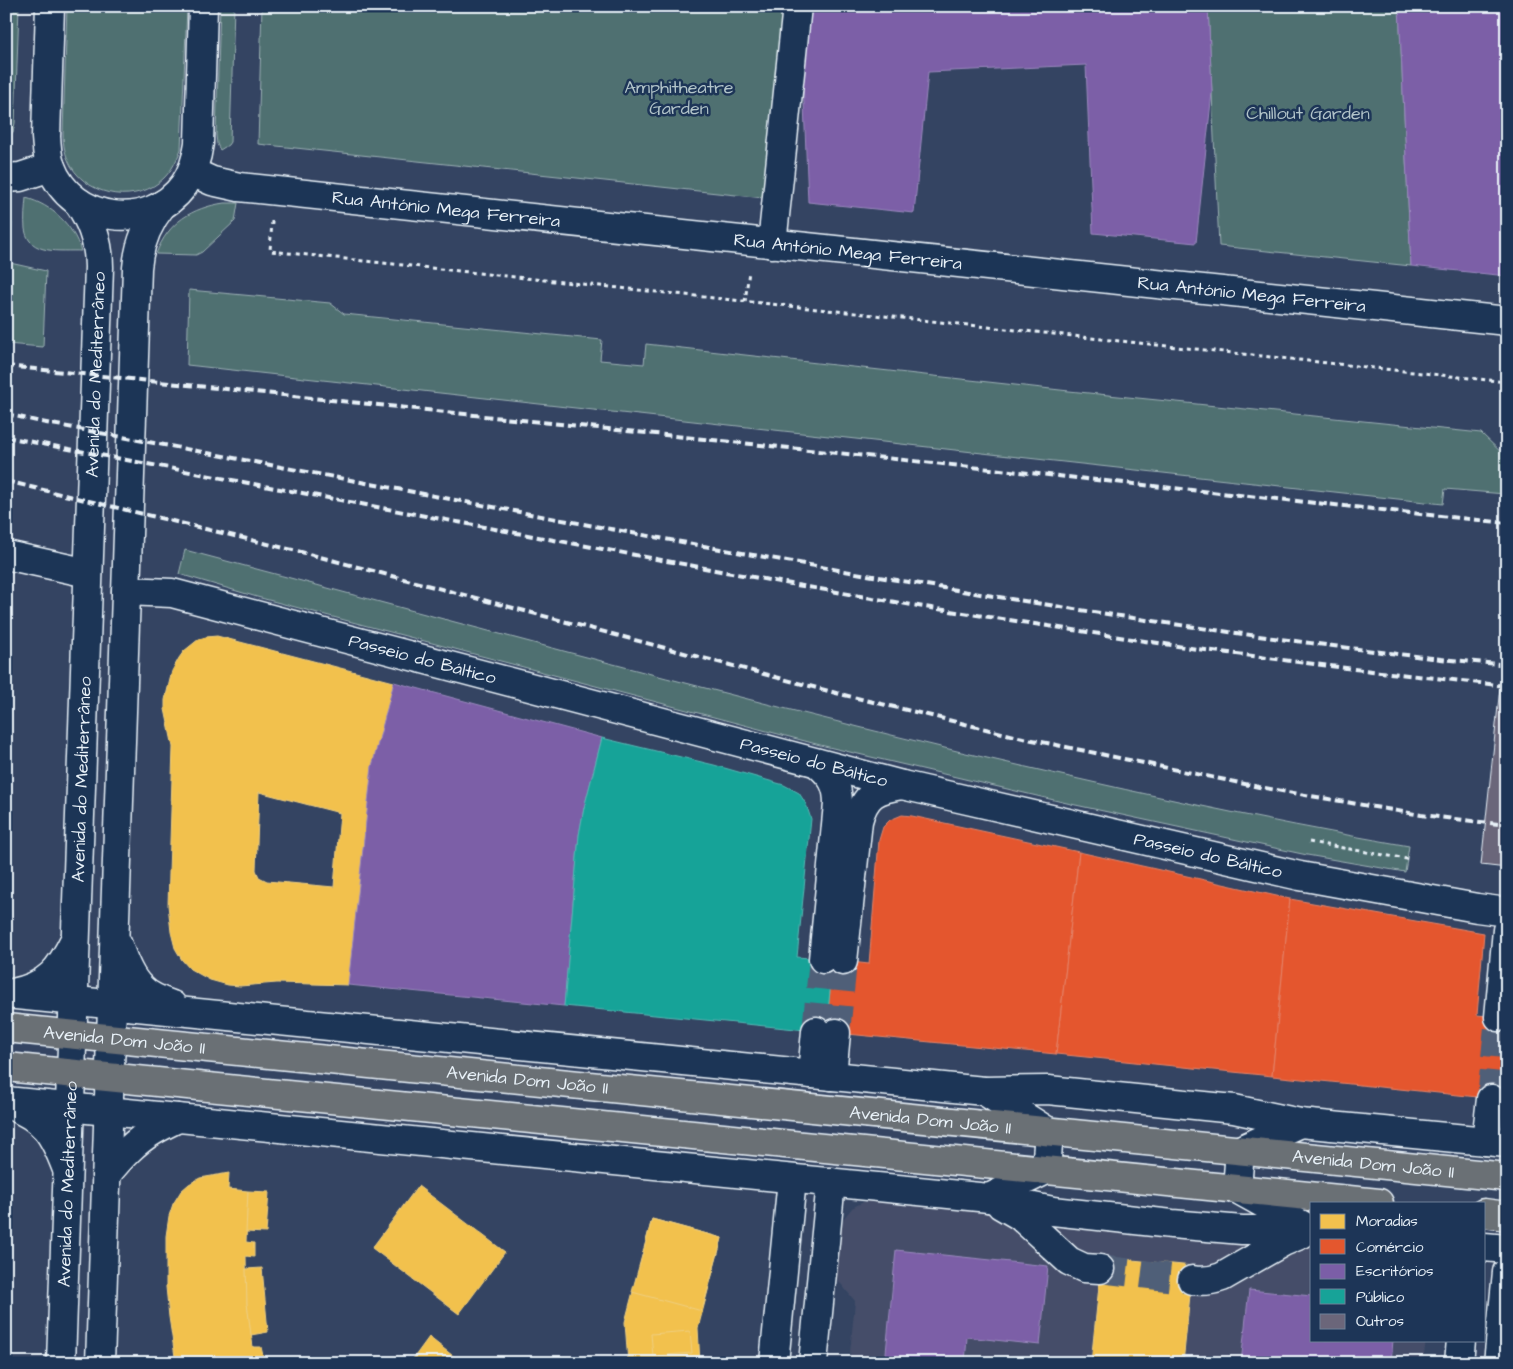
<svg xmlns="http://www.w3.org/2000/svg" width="1513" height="1369" font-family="'Architects Daughter',sans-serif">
  <rect width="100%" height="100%" fill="#344462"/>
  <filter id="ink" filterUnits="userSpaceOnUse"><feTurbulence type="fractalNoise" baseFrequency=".02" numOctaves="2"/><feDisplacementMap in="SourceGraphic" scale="10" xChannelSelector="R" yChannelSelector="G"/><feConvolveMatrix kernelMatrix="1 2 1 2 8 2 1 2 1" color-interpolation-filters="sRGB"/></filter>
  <g filter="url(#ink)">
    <polygon fill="#444e69" points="875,1201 1312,1244 1312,1340 1426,1340 1423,1363 849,1363 855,1301 836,1278 841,1229 844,1218 852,1208 863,1202"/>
    <g fill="#4f7071" stroke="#9cb0b4">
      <polygon points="6,6 19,6 15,123 13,132 6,140"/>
      <path d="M67 6H187L181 149C177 160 172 170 164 178 138 204 90 198 71 166 65 155 63 145 63 133Z"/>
      <polygon points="220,6 234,6 230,142 228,145 220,150 217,144 216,135"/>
      <polygon points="262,6 784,6 764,198 258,144"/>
      <polygon points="1208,6 1399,6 1411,266 1219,246"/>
      <path d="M26 198C52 205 73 225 81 251 61 250 29 256 25 229 24 219 25 208 26 198Z"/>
      <path d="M224 203H238L235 221 202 252 196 255 156 254C168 222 192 208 224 203Z"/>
      <polygon points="6,213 12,223 10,263 46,271 43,347 6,344"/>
      <polygon points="189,290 330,303 344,314 602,340 600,360 644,364 646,344 1069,391 1481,433 1507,458 1505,494 1445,489 1443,504 187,365"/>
      <path d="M185 550C442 618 698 689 957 751 1107 786 1257 820 1409 846L1405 872 1307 855 1071 804 820 745 257 597 179 574Z"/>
    </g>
    <g fill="#f2c14e" stroke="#efcf81" fill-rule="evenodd">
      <path d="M217 636 394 682 372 766 348 985 277 983 240 986 228 985 210 980 190 969 182 960 175 948 171 932 168 905 173 747 165 709V700L172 671 179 658 184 651 199 639 206 637ZM259 792 340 813 334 887 267 881 259 877 256 870Z"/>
      <polygon points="229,1173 228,1189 248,1191 246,1242 254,1243 254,1257 246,1256 247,1303 253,1347 261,1347 264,1360 255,1361 256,1363 176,1363 169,1317 166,1287 166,1236 169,1216 173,1204 181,1191 189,1184 200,1178"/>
      <polygon points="418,1186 505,1252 459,1314 372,1248"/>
      <polygon points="248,1191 269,1192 266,1233 246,1232"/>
      <polygon points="652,1219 722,1238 698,1328 700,1363 628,1363 625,1322"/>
      <polygon points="652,1219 722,1238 702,1311 632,1292"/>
      <polygon points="1102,1257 1193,1266 1183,1363 1091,1363"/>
      <polygon points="262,1268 268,1332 251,1335 247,1303 246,1269"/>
      <polygon points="690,1331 692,1353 653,1356 651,1334"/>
      <polygon points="429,1337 462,1363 410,1363"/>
    </g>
    <g fill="#e4572e" stroke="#e5856b">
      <polygon points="902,815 912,816 1079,852 1056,1054 826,1032 833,960 869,964 879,840 883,827 890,820"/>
      <polygon points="1079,852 1290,899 1272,1076 1056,1054"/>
      <polygon points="1290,899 1484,933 1477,1015 1507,1018 1507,1100 1272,1076"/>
    </g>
    <g fill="#7b5ea7" stroke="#9c8abf">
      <polygon points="811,6 1208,6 1212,92 1196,243 1093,233 1086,65 928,72 914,213 808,202 803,79"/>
      <polygon points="1399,6 1507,6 1507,276 1411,266"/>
      <polygon points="394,682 602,738 584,808 579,835 564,1006 348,985 372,766"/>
      <polygon points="896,1250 1048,1266 1040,1345 967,1337 965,1363 885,1363"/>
      <polygon points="1249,1290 1312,1296 1312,1340 1393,1340 1391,1363 1241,1363"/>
    </g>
    <polygon fill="#17a398" stroke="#56bab5" points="602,738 714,765 784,785 799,793 806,804 811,819 797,957 833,960 826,1032 564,1006 579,835 584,808"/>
    <polygon fill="#6b667a" stroke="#e8f1f8" points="1507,622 1507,868 1481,865"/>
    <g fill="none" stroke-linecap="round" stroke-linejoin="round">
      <g stroke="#4f5e78" stroke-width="28" stroke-dasharray="28 14" stroke-linecap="butt">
        <polyline points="816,1031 823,959"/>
        <polyline points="836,1033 843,961"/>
        <polyline points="1491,1099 1499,1017"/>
        <polyline points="1100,1269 1192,1280"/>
      </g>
      <g stroke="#e8f1f8" stroke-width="31">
        <g id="minor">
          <path d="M50 6 46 137C47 147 47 158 51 167 72 223 149 233 184 185 193 172 197 158 199 143L203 6"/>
          <path id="s1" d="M192 172 212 181 239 187 1507 321"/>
          <polyline points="6,178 20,177 51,167"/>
          <polyline points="772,244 797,6"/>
          <polyline points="6,555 88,573"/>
          <path id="s2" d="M126 591 172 593 902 785 1300 876 1477 908 1507 912"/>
          <path d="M817 763C832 776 838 784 838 804L823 959"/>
          <path d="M117 943C123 958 129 977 141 988 149 997 161 1001 172 1005"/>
          <path d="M843 961 858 821C865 794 876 789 902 785"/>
          <path d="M13 993C48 986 60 970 75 939"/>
          <polyline points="6,994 984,1091 1048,1090 1234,1109 1300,1123 1507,1143"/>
          <polyline points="1499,1017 1507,930"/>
          <polyline points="812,1074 816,1031"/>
          <polyline points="832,1076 836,1033"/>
          <polyline points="984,1091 1049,1132 1046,1170 989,1198"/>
          <polyline points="6,1101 989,1198 1053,1211 1172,1224 1242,1230 1312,1230"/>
          <path d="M10 1105C45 1119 53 1133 66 1167"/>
          <polyline points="1300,1123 1240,1150 1237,1189 1309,1229"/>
          <polyline points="1486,1141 1491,1099"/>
          <path d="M106 1175C120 1158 134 1142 153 1131 161 1126 170 1122 178 1118"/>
          <polyline points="1001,1205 1020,1216 1069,1261 1084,1268 1100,1269"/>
          <polyline points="1484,1247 1507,1249"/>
          <path d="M1192 1280C1203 1282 1211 1281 1222 1277L1283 1242 1302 1234"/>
          <path id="s3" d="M61 1363 99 267C99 242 92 222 78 202"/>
          <path d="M100 1363 137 268C139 244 147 224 162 205"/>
          <polyline points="774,1363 792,1179"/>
          <polyline points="813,1363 831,1182"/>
          <polyline points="1459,1363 1461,1340"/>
          <polyline points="1498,1363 1507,1272"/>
        </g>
      </g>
      <g stroke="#e8f1f8" stroke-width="31">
        <g id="major">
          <path id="s4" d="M6 1028 1507 1177"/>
          <polyline points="6,1067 1379,1203"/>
          <polyline points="1484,1213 1507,1216"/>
        </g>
      </g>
      <g stroke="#e8f1f8" stroke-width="3" stroke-dasharray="4 4" stroke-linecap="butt">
        <polyline points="272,221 270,251 1507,382"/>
        <polyline points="745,302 749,271"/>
        <polyline points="1309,842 1407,859"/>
      </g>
      <use href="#minor" stroke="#1d3557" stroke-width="28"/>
      <use href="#major" stroke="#6b6f75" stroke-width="28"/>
      <g stroke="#e8f1f8" stroke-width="4" stroke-dasharray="8 4" stroke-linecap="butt">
        <polyline points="6,366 1507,523"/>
        <path d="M6 414 41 422C503 507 965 604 1432 658 1457 661 1482 662 1507 665"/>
        <polyline points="6,437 232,480 785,583 918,606 1197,649 1354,669 1507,686"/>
        <polyline points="6,481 301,552 836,693 1023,738 1259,787 1421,815 1507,825"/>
      </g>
    </g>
  </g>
  <g text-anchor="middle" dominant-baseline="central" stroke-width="5" stroke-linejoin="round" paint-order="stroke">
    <g font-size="18" fill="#b2c4c9" stroke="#1d3557">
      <text x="679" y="87">Amphitheatre<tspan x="679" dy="21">Garden</tspan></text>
      <text x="1308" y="113">Chillout Garden</text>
    </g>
    <g font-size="18" fill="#e8f1f8" stroke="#1d3557">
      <text stroke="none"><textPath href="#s1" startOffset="258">Rua António Mega Ferreira</textPath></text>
      <text stroke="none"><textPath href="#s1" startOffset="662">Rua António Mega Ferreira</textPath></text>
      <text stroke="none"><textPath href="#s1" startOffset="1068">Rua António Mega Ferreira</textPath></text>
      <text stroke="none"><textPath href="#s3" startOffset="989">Avenida do Mediterrâneo</textPath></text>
      <text stroke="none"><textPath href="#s2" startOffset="305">Passeio do Báltico</textPath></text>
      <text stroke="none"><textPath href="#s2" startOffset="710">Passeio do Báltico</textPath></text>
      <text stroke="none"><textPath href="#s3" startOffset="584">Avenida do Mediterrâneo</textPath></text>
      <text stroke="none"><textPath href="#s2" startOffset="1115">Passeio do Báltico</textPath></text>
      <text stroke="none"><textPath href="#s4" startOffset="119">Avenida Dom João II</textPath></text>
      <text stroke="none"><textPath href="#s4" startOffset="524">Avenida Dom João II</textPath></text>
      <text stroke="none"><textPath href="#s4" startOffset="929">Avenida Dom João II</textPath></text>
      <text stroke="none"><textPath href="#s4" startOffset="1374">Avenida Dom João II</textPath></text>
      <text stroke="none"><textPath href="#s3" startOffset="179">Avenida do Mediterrâneo</textPath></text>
    </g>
  </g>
  <rect width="1513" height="1369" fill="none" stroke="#1d3557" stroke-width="25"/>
  <rect x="12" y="12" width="1488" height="1344" fill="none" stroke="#e8f1f8" stroke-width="2" filter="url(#ink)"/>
  <rect x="1310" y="1202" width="175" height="140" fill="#1d3557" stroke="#6e8097"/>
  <rect x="1320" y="1214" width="25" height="15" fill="#f2c14e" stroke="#6e8097"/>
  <text x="1356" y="1226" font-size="15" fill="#e8f1f8">Moradias</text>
  <rect x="1320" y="1239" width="25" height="15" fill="#e4572e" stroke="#6e8097"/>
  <text x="1356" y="1252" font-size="15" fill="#e8f1f8">Comércio</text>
  <rect x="1320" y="1264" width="25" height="15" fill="#7b5ea7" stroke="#6e8097"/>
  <text x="1356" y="1276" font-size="15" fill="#e8f1f8">Escritórios</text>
  <rect x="1320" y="1289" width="25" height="15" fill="#17a398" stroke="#6e8097"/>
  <text x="1356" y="1302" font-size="15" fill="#e8f1f8">Público</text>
  <rect x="1320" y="1314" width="25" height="15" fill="#6b667a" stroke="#6e8097"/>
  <text x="1356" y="1326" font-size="15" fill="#e8f1f8">Outros</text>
</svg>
